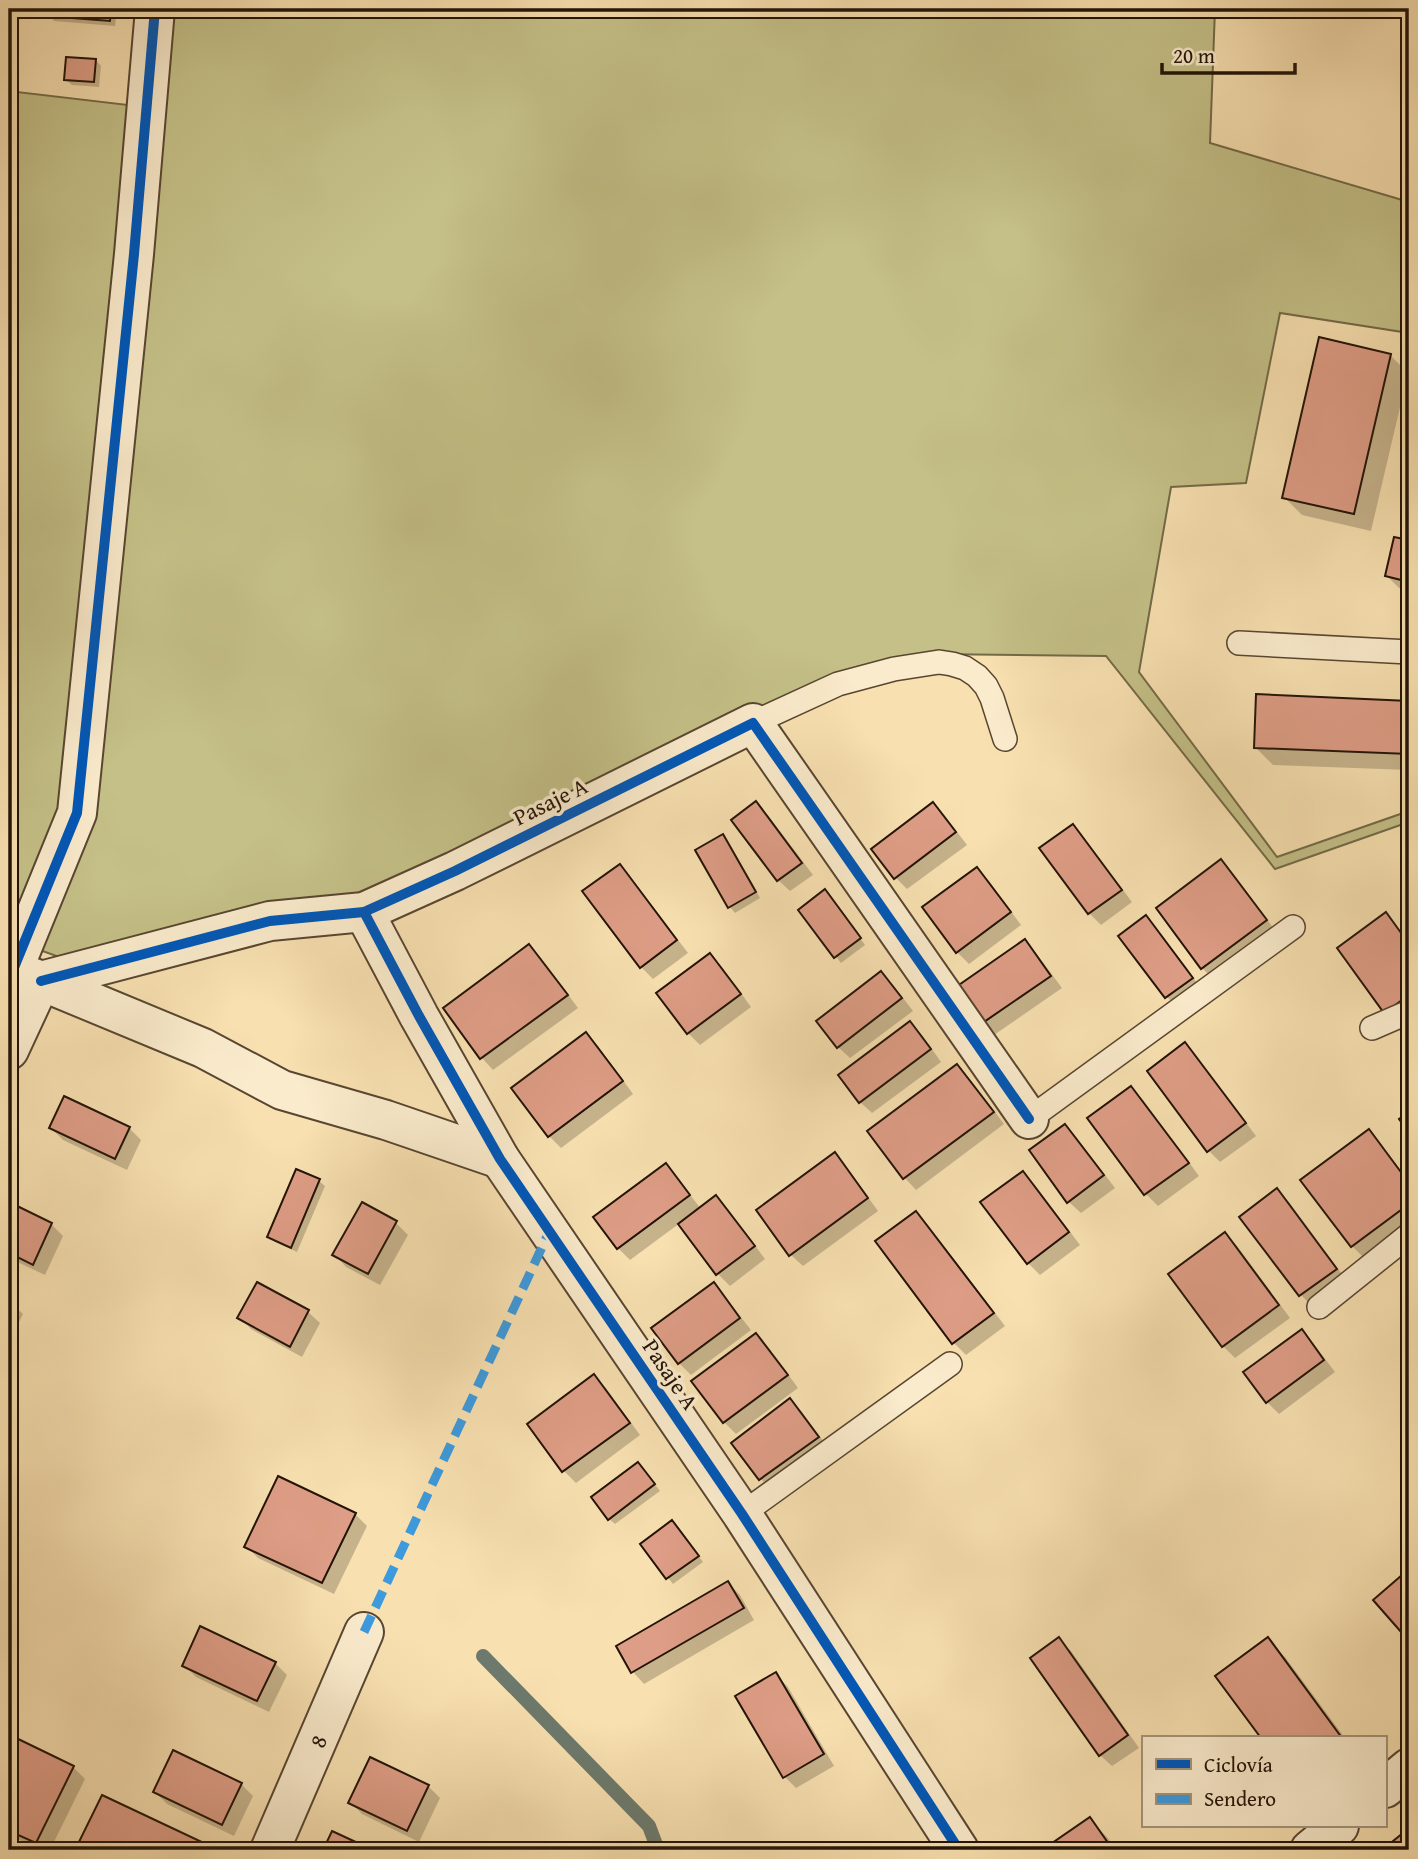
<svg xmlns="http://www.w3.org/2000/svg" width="1418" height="1859" font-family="'Gentium Book Plus',serif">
  <rect width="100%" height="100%" fill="#f8e0b0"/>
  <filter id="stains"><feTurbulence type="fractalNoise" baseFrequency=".00286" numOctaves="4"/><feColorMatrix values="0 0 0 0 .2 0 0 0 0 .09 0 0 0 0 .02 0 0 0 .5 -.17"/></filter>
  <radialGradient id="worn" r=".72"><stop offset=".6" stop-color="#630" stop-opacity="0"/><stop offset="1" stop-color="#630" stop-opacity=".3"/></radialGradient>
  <polygon fill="#c4c087" stroke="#736a47" stroke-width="2" points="165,9 1215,9 1210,143 1409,202 1409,333 1280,313 1246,483 1171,487 1139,672 1277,857 1409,811 1409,822 1275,869 1106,656 932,654 719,727 394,902 87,967 9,939 9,91 153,108"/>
  <g fill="#0003">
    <polygon points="49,9 117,9 115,26 54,21 49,15"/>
    <polygon points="96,60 101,66 99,87 72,85 66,80"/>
    <polygon points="1390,355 1408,373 1371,531 1302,515 1284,497"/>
    <polygon points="1395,539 1409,542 1409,590 1399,588 1387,576"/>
    <polygon points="1257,696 1409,702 1409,770 1273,765 1255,747"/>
    <polygon points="756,804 768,815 813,875 790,891 778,880"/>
    <polygon points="933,804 945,816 967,845 907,889 895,877"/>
    <polygon points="1072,826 1084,838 1132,902 1101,925 1089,913 1041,849"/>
    <polygon points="723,836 728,842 760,898 735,913 730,907 698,850"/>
    <polygon points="1221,861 1233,873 1277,933 1214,980 1202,968"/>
    <polygon points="620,866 631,878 688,953 653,979 641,967"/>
    <polygon points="977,869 989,881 1021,925 969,964 957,952"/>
    <polygon points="830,897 865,945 841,963 800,910"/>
    <polygon points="1385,915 1397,926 1409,943 1409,1015 1386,1012"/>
    <polygon points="1145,917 1157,929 1203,991 1179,1009 1167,997 1121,936"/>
    <polygon points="1025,941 1036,953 1062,988 994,1035 983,1023"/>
    <polygon points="529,946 541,958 578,1008 493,1070 482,1058 445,1009"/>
    <polygon points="710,955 722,967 751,1007 700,1045 688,1033 659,994"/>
    <polygon points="881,973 893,985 913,1011 850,1058 838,1047"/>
    <polygon points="910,1023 922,1035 941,1062 872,1113 860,1102"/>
    <polygon points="586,1035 598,1046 633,1094 561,1148 549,1136"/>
    <polygon points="1185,1045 1197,1057 1256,1136 1220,1162 1209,1151"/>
    <polygon points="957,1066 969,1078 1004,1124 916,1190 905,1178 869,1131"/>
    <polygon points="1131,1088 1143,1100 1199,1176 1158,1206 1146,1194 1089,1119"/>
    <polygon points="1065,1126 1077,1138 1115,1188 1081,1213 1069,1202"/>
    <polygon points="51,1128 129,1128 141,1140 127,1170 63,1140"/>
    <polygon points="1368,1131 1380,1143 1409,1181 1409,1225 1364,1258 1352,1246 1303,1180"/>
    <polygon points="834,1155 846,1167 878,1211 803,1266 791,1255"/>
    <polygon points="666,1166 677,1178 701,1209 716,1197 728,1209 765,1259 730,1286 718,1274 680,1223 630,1260 618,1248 595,1217"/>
    <polygon points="297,1172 319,1181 325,1186 297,1252 275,1242 269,1237"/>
    <polygon points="1023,1173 1035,1185 1080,1245 1040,1275 1028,1263"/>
    <polygon points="1277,1191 1289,1202 1347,1281 1313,1307 1301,1295 1242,1217"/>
    <polygon points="9,1204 51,1224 63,1236 45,1275 9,1258"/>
    <polygon points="363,1204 396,1223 408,1235 380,1285 346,1267 335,1255"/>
    <polygon points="916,1213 928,1225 1005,1326 966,1355 954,1343 877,1242"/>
    <polygon points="1225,1234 1237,1246 1290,1318 1235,1358 1223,1346 1170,1275"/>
    <polygon points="258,1284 308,1312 320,1323 302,1357 251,1329 240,1318"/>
    <polygon points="714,1285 725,1297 751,1330 691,1375 679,1363"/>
    <polygon points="9,1301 23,1314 9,1343"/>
    <polygon points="1301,1331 1313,1343 1335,1372 1279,1414 1267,1402"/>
    <polygon points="756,1335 768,1347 798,1388 736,1434 724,1422 694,1381"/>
    <polygon points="594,1377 606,1388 640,1435 576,1483 564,1471 529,1424"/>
    <polygon points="790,1401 802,1412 829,1449 772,1491 761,1479 733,1443"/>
    <polygon points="643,1469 660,1491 615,1524 609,1519"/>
    <polygon points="355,1514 367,1526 334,1594 258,1558 246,1546"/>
    <polygon points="678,1528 703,1562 673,1584 642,1544"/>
    <polygon points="728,1583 740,1595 754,1620 644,1684 633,1672"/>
    <polygon points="1059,1640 1071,1651 1139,1748 1112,1766 1100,1755"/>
    <polygon points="1268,1640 1285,1657 1345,1738 1263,1738 1217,1676"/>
    <polygon points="275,1663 287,1675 269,1712 196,1677 184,1665"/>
    <polygon points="776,1675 788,1687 834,1766 796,1788 784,1776"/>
    <polygon points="12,1738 73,1767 85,1779 50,1850 40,1850 9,1835 9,1746"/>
    <polygon points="241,1784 253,1796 234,1836 167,1804 155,1792"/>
    <polygon points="428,1786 440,1798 419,1842 362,1814 350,1802"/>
    <polygon points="103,1797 205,1846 210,1850 78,1850"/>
    <polygon points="1089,1819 1107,1837 1117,1850 1045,1850"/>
  </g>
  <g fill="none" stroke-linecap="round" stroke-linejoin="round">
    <polyline stroke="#6c796c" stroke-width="14" points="483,1656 649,1826 658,1850"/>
  </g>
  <g fill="#de9d86" stroke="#221307" stroke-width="2">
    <polygon points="48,9 111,9 110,21 47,16"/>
    <polygon points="66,57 96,59 94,82 64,80"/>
    <polygon points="1319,337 1391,354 1354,514 1282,498"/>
    <polygon points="1394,537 1409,540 1409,582 1385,576"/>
    <polygon points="1256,694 1409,701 1409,754 1254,748"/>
    <polygon points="756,801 802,863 777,881 731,820"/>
    <polygon points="933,802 956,832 894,879 871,849"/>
    <polygon points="1073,824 1122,890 1088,914 1039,848"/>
    <polygon points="723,834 756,892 728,908 695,850"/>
    <polygon points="1221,859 1267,920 1201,969 1156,908"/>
    <polygon points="620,864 677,940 640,968 582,891"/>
    <polygon points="977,867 1011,912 956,953 922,907"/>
    <polygon points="825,889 861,938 834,958 798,910"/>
    <polygon points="1386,912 1409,944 1409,995 1384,1013 1337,948"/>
    <polygon points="1146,915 1193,978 1165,998 1118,936"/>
    <polygon points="1025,939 1051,976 981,1024 956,987"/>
    <polygon points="529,944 568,995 480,1059 443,1008"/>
    <polygon points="710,953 741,994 687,1034 656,993"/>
    <polygon points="881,971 902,998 837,1048 816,1021"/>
    <polygon points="910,1021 931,1049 859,1103 838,1075"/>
    <polygon points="586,1032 623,1081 548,1137 511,1088"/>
    <polygon points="1185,1042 1246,1123 1207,1152 1147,1071"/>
    <polygon points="957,1064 994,1112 903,1179 867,1131"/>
    <polygon points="1131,1086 1189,1163 1144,1195 1087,1118"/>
    <polygon points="64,1096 130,1127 115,1159 49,1128"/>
    <polygon points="1409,1112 1409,1133 1399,1119"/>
    <polygon points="1065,1124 1104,1175 1067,1203 1029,1150"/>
    <polygon points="1369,1129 1409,1183 1409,1204 1351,1247 1300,1180"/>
    <polygon points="835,1152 868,1198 789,1256 756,1210"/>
    <polygon points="666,1163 690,1195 617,1249 593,1217"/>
    <polygon points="296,1169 320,1179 291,1248 267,1237"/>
    <polygon points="1023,1171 1069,1232 1027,1264 980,1202"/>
    <polygon points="1277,1188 1337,1269 1299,1296 1239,1217"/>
    <polygon points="716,1195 755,1246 716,1275 678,1224"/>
    <polygon points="9,1202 52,1223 33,1265 9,1253"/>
    <polygon points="362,1202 397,1221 368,1274 332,1255"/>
    <polygon points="916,1211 994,1313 952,1344 875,1241"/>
    <polygon points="1225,1232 1279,1305 1222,1347 1168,1274"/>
    <polygon points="257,1282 309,1310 290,1347 237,1318"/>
    <polygon points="714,1282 740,1318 678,1364 651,1328"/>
    <polygon points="1302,1329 1324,1360 1266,1403 1243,1372"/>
    <polygon points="756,1333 788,1375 723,1423 691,1381"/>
    <polygon points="594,1374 630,1423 562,1472 527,1424"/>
    <polygon points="790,1398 819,1437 759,1480 731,1443"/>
    <polygon points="638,1462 655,1484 608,1520 591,1497"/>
    <polygon points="278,1476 356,1513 322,1583 244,1547"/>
    <polygon points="672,1520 699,1556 666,1579 640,1544"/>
    <polygon points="1409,1569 1409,1641 1373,1600"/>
    <polygon points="728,1581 744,1608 631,1673 616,1646"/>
    <polygon points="200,1626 276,1662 257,1701 182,1666"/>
    <polygon points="1059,1637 1128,1735 1099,1756 1030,1658"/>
    <polygon points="1268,1637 1342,1738 1261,1738 1215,1676"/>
    <polygon points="776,1672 824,1754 783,1778 735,1696"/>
    <polygon points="12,1736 74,1766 36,1843 9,1831 9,1742"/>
    <polygon points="173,1750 242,1783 222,1825 153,1792"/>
    <polygon points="370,1757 429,1785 407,1831 348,1803"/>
    <polygon points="102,1795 206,1844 203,1850 75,1850"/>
    <polygon points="1090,1817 1113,1850 1042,1850"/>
    <polygon points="1409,1828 1409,1850 1382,1850"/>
    <polygon points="332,1831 373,1850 323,1850"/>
  </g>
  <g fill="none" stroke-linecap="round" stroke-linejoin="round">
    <g stroke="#584631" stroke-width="26">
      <g id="lane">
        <polyline points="1239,643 1409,652"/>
        <polyline points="753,723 838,684 894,669 939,662 952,664 965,668 977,676 986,686 992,698 1005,739"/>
        <polyline points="1372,1028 1409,1012"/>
        <polyline points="1029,1119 1293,927"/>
        <polyline points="1319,1307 1409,1235"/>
        <polyline points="742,1514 950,1364"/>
      </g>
    </g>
    <g stroke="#584631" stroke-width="42">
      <g id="street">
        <polyline points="364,912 419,1016 500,1159 742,1514 959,1850"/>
        <polyline points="13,970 77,813 134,254 155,9"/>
        <polyline points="34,978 203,1048 282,1090 386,1120 500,1159"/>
        <polyline points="41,981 270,921 364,912 455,871 753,723 1029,1119"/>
        <polyline points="9,1050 41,981"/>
        <polyline points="1385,1788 1409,1768"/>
        <path id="s1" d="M270 1850 364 1632"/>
        <polyline points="1310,1850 1339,1826"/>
      </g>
    </g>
    <use href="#lane" stroke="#faebcc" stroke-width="23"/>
    <use href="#street" stroke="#faebcc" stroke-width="38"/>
    <polyline stroke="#3c9add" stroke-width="9" stroke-dasharray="18 9" stroke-linecap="butt" points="364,1632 549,1232"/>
    <g stroke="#faebcc" stroke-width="15">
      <g id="cycleway">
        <polyline points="364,912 419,1016 500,1159 742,1514 959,1850"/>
        <polyline points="13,970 77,813 134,254 155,9"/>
        <polyline points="41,981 270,921 364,912 455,871 753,723 1029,1119"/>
      </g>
    </g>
    <use href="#cycleway" stroke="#0057b8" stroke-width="10"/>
  </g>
  <g text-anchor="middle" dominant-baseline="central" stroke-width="7" stroke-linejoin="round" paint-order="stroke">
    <g font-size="23" fill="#221307" stroke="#faebcc">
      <text transform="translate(550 801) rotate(-26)">Pasaje A</text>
      <text transform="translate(671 1374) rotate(56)">Pasaje A</text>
      <text stroke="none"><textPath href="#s1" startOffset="119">8</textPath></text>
    </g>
  </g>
  <rect width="1418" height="1859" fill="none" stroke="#f8e0b0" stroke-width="35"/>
  <rect x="10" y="10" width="1397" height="1838" fill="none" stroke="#221307" stroke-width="3.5"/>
  <rect x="18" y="18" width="1383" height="1824" fill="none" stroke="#221307" stroke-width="2"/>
  <rect x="1142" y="1736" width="245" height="91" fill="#faebcc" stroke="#a4957d" stroke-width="2"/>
  <rect x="1156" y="1759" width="35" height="10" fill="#0057b8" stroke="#a4957d" stroke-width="2"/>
  <text x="1204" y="1772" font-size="21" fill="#221307">Ciclovía</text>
  <rect x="1156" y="1794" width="35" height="10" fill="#3c9add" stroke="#a4957d" stroke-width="2"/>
  <text x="1204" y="1806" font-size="21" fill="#221307">Sendero</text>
  <path d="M1162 63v10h133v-10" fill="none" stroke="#221307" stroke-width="3.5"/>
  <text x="1173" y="63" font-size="21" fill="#221307" stroke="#faebcc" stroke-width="5" paint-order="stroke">20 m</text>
  <rect width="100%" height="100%" filter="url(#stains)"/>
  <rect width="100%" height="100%" fill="url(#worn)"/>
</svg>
